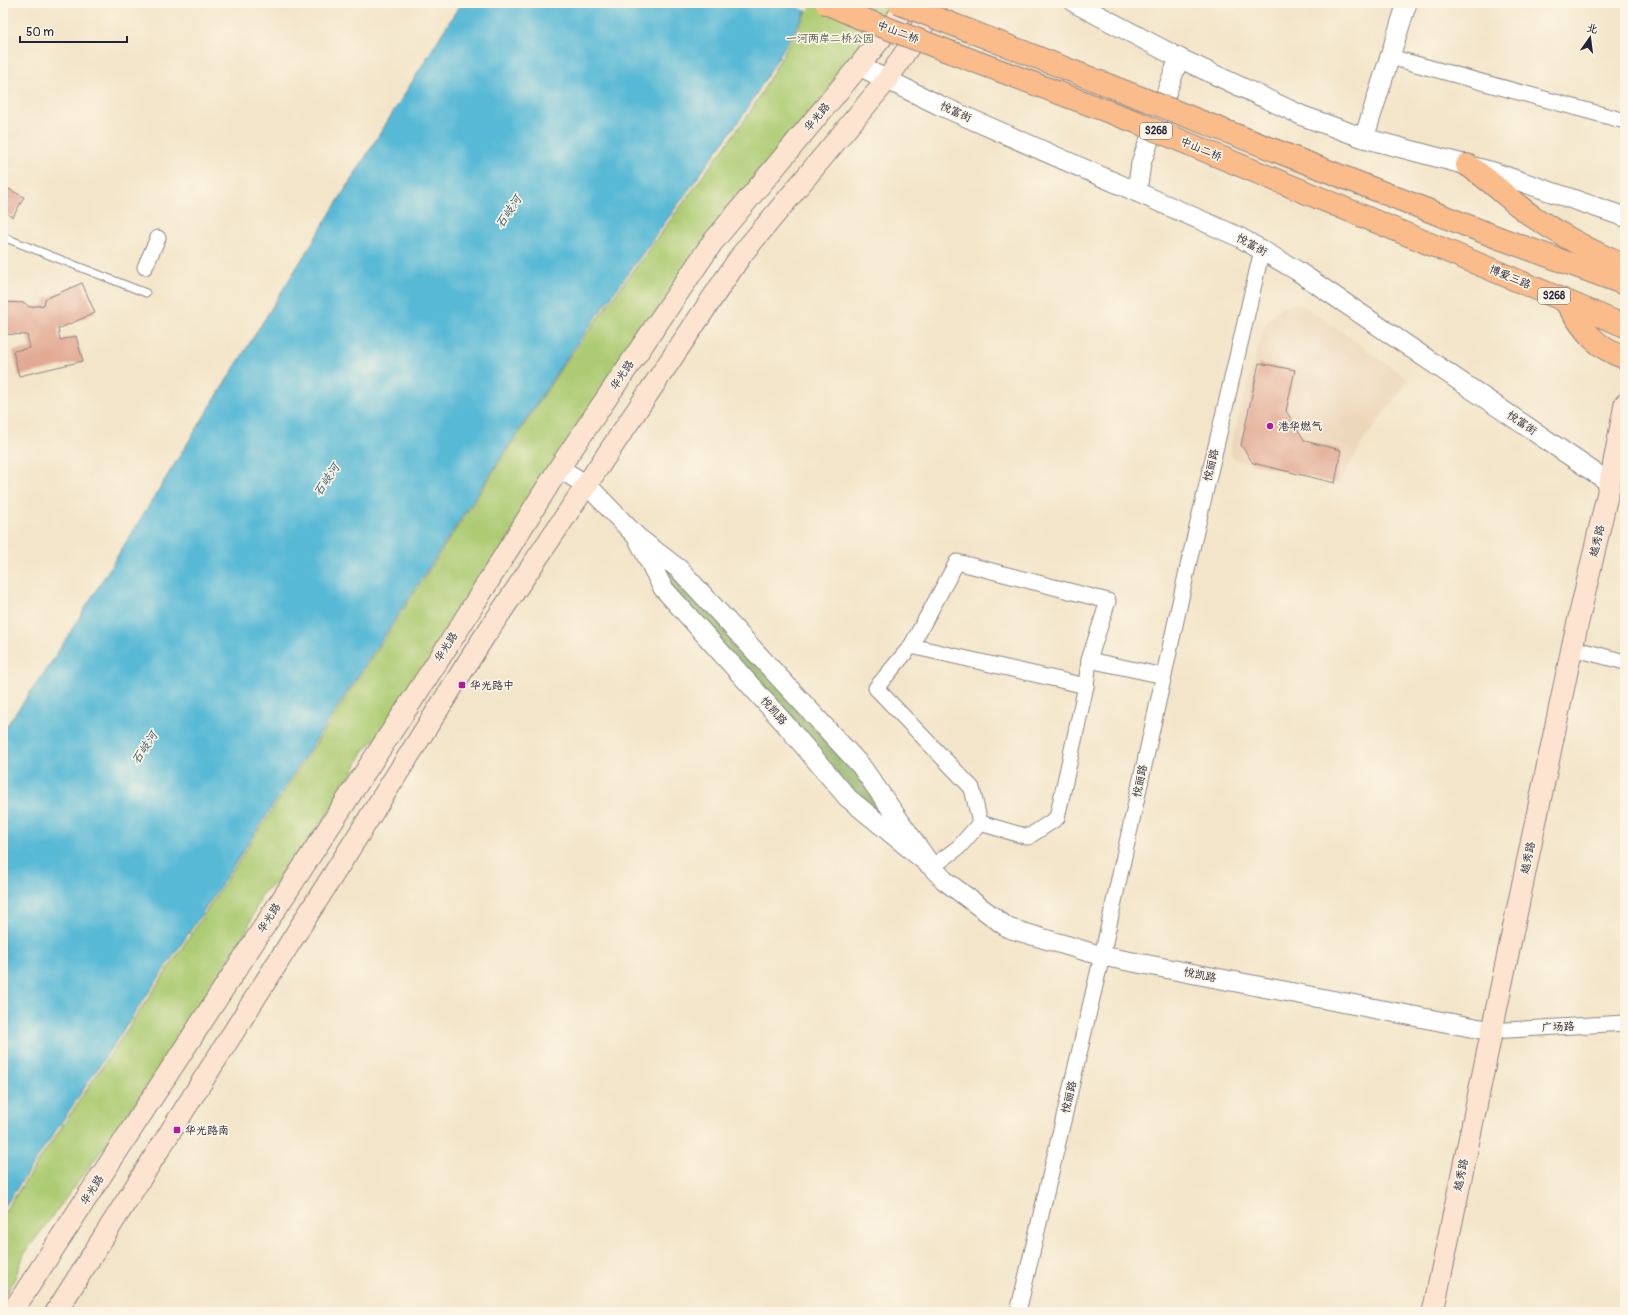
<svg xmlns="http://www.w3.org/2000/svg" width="1628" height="1315" font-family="Pangolin,'LXGW WenKai TC',sans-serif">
  <rect width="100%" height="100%" fill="#fcf5e5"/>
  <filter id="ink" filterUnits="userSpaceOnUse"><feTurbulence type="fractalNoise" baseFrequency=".025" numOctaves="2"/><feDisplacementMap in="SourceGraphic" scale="8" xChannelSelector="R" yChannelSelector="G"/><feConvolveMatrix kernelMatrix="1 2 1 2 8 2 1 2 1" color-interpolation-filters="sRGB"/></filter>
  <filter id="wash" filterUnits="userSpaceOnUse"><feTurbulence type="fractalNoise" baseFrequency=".012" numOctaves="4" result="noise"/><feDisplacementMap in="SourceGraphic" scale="16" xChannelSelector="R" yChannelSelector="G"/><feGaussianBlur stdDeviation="0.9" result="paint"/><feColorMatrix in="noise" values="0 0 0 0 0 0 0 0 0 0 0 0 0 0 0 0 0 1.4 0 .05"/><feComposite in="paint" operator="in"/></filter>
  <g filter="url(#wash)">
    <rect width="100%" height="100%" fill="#f3e5c9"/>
    <polygon fill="#edd7bb" points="1290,304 1300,304 1311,310 1409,380 1361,444 1339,485 1240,461 1231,457 1231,444 1265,325 1272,315 1280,308"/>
    <polygon fill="#accb72" stroke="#677656" points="812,3 901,3 731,213 403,709 362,753 343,792 285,874 262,894 245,934 175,1044 116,1131 24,1254 15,1278 3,1300 3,1214 182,948 562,367 751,111"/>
    <polygon fill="#89af64" stroke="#566850" points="657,556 862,777 889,821 848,790 664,581"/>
    <polygon fill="#58b9d6" stroke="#3d6e88" points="461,3 811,3 746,111 563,363 215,894 3,1209 3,731 51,663"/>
    <polygon fill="#f3e5c9" points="788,3 813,3 808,11"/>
    <g id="blocks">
      <g fill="#e2a993">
        <polygon points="3,186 24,197 13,217 6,213 3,218"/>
        <polygon points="82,283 95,313 58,329 60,340 76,336 83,361 19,376 13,351 30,348 27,335 3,334 3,302 25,303 29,307 44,305 45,299"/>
        <polygon points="1259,363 1295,370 1286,411 1305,441 1341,450 1335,483 1253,463 1241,445"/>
      </g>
    </g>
  </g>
  <g filter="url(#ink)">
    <use href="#blocks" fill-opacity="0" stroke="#8a8482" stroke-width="1"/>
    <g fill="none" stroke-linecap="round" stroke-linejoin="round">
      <g stroke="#8a8482" stroke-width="9">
        <polyline id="service" points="3,237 146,293"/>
      </g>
      <g stroke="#8a8482" stroke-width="17">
        <g id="minor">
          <polyline points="1390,57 1625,121"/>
          <polyline points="145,267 158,238"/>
          <polygon points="957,562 1108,601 1089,660 1086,686 1057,818 1028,837 980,823 972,788 876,688 911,646"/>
          <polyline points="911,646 1086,686"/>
          <polyline points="1572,648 1625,662"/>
          <polyline points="1089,660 1164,676"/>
          <polyline points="932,867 959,847 980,823"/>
          <polyline points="1491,1031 1625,1023"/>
          <polyline points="1018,1312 1102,956 1190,557 1262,250"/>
        </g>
      </g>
      <g stroke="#8a8482" stroke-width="21">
        <g id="tertiary">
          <polyline points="1075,3 1179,58 1303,116 1364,138 1493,172 1625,217"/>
          <polyline points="859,66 939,105 1239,237 1296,270 1610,483"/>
          <polyline points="1364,138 1407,3"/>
          <polyline points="1137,192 1141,163 1179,58"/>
          <polyline points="559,468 588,486 637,537"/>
          <polyline points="932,867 848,798 787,726 663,588 637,537 679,569 861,766 932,867 944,880 1008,928 1102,956 1491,1031"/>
        </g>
      </g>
      <g stroke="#8a8482" stroke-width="23">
        <g id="secondary">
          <polyline points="12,1312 456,633 559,468 712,243 859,66 909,3"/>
          <polyline points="56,1312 482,640 742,254 887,80 938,3"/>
          <polyline points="1433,1312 1572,648 1610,483 1625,404"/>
        </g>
      </g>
      <g stroke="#8a8482" stroke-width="24">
        <g id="trunk">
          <path d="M1467 165C1491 180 1511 202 1535 218 1563 236 1594 253 1625 266"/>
          <polyline points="1499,238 1625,284"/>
          <polyline points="1483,266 1625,326"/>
          <path d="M1565 301C1583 328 1592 346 1625 358"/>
        </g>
      </g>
      <use href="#service" stroke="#fff" stroke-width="7"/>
      <use href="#minor" stroke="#fff" stroke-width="15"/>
      <use href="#tertiary" stroke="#fff" stroke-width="19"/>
      <use href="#secondary" stroke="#fde4d1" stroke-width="21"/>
      <use href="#trunk" stroke="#fabc8b" stroke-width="22"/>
      <g stroke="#8a8482" stroke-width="24" stroke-linecap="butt">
        <g id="trunk-bridge">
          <polyline points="826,3 860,18 1136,122 1483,266"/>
          <polyline points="898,3 1499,238"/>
        </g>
      </g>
      <use href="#trunk-bridge" stroke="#fabc8b" stroke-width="22"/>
    </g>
  </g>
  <g fill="#b5179e" stroke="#fcf5e5" stroke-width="1.5">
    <circle cx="1270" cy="426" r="4"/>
    <rect x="458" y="681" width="8" height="8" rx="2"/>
    <rect x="173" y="1126" width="8" height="8" rx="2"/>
  </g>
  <g text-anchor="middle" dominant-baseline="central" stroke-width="3.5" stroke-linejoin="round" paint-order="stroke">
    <g fill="#fcf5e5" stroke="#63616e" stroke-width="1">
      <rect x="1140" y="123" width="32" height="16" rx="3"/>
      <rect x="1538" y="288" width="32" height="16" rx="3"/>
    </g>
    <g font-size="10" font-weight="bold" fill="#22223b">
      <text x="1156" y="131">S268</text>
      <text x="1554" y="296">S268</text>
    </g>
    <g font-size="11" fill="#22223b" stroke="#fcf5e5">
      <text transform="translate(898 32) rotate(21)">中山二桥</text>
      <text transform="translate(956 112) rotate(24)">悦富街</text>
      <text transform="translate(817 117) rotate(-50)">华光路</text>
      <text transform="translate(1201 149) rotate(23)">中山二桥</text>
      <text transform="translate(1252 245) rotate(29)">悦富街</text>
      <text transform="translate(1510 277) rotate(23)">博爱三路</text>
      <text transform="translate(622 375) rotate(-56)">华光路</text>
      <text transform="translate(1522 423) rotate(34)">悦富街</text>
      <text transform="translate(1211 465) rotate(-77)">悦丽路</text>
      <text transform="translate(1597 541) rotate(-77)">越秀路</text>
      <text transform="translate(446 647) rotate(-57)">华光路</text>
      <text transform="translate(774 711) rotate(48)">悦凯路</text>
      <text transform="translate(1140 781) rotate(-78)">悦丽路</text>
      <text transform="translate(1528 858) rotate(-78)">越秀路</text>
      <text transform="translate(269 918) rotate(-57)">华光路</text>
      <text transform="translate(1200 975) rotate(11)">悦凯路</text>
      <text transform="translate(1558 1027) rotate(-3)">广场路</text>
      <text transform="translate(1069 1097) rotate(-77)">悦丽路</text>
      <text transform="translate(1461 1175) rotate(-78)">越秀路</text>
      <text transform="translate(92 1190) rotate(-57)">华光路</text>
    </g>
    <g font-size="11" fill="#4b554c" stroke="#fcf5e5">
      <text x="830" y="38">一河两岸二桥公园</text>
    </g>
    <g font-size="11" fill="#22223b" stroke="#fcf5e5" text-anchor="start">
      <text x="1278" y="426">港华燃气</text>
      <text x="470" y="685">华光路中</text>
      <text x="185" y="1130">华光路南</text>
    </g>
    <g font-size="12" font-style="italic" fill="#355771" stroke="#fcf5e5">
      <text transform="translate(509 212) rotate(-56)">石岐河</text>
      <text transform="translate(327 480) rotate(-56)">石岐河</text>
      <text transform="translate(145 748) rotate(-56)">石岐河</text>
    </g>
  </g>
  <rect width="1628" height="1315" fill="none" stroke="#fcf5e5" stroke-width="16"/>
  <g transform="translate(1590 38) rotate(14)" stroke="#fcf5e5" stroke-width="3" paint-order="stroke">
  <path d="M0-3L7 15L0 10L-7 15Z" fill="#22223b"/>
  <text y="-6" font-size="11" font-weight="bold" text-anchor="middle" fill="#22223b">北</text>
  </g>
  <path d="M20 36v6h107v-6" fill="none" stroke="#22223b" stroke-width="2"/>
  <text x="26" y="36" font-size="12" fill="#22223b" stroke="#fcf5e5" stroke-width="3" paint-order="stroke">50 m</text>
</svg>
